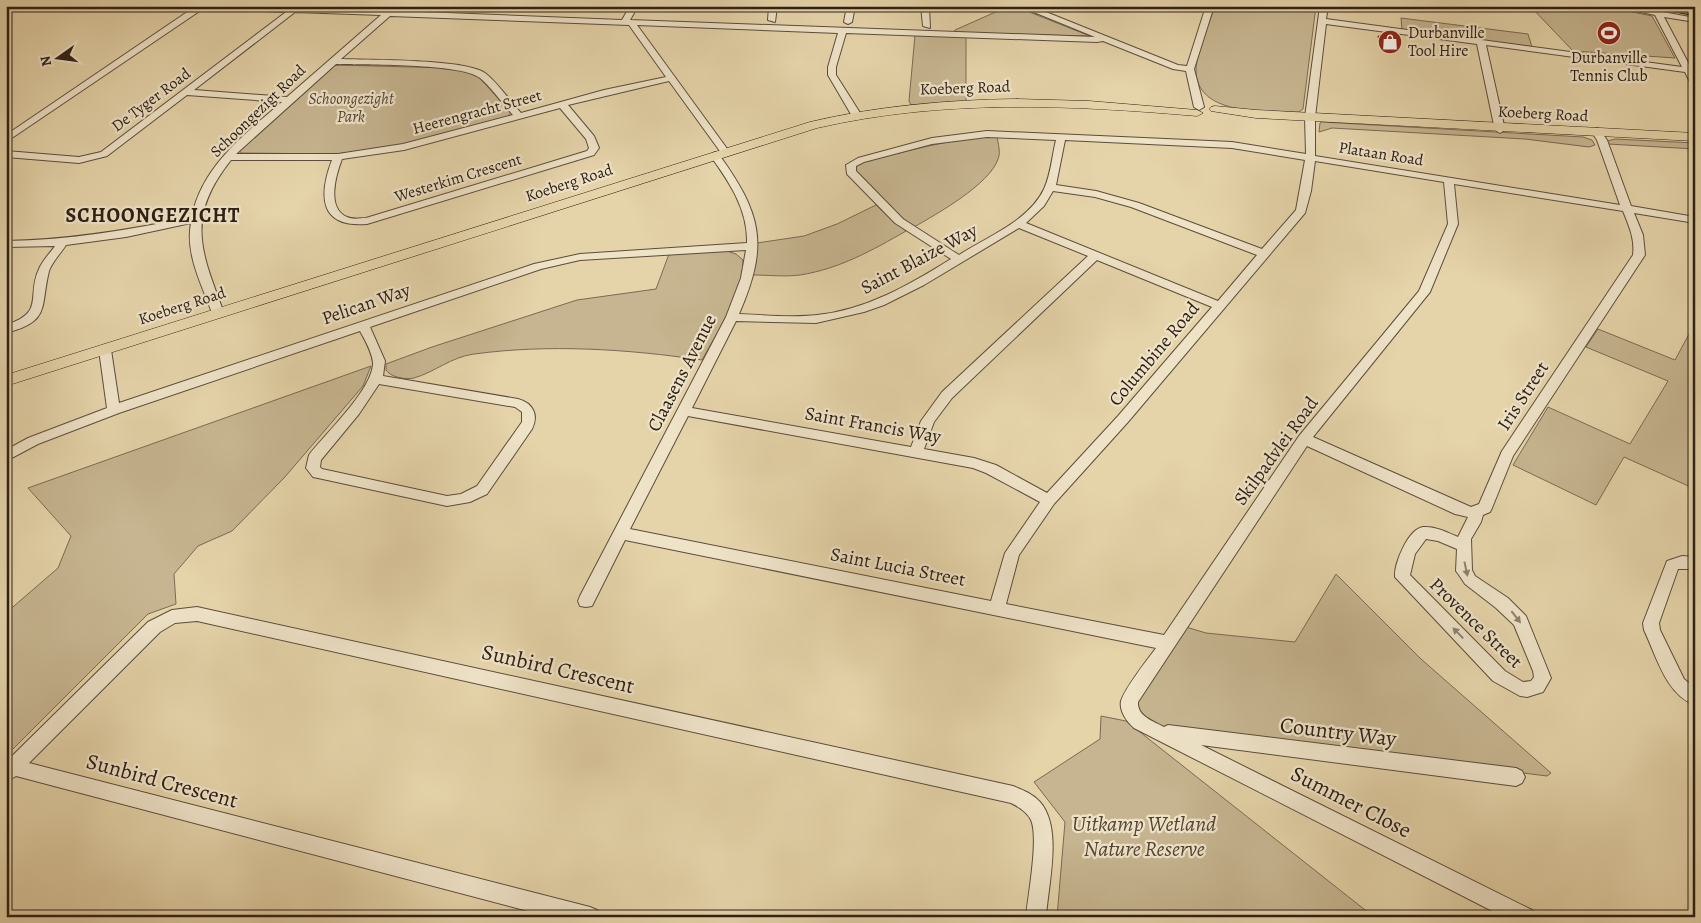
<svg xmlns="http://www.w3.org/2000/svg" width="1701" height="923" font-family="Alegreya,serif">
  <rect width="100%" height="100%" fill="#e5d3a9"/>
  <filter id="stains"><feTurbulence type="fractalNoise" baseFrequency=".004" numOctaves="4"/><feColorMatrix values="0 0 0 0 .2 0 0 0 0 .09 0 0 0 0 .02 0 0 0 .5 -.17"/></filter>
  <radialGradient id="worn" r=".72"><stop offset=".6" stop-color="#630" stop-opacity="0"/><stop offset="1" stop-color="#630" stop-opacity=".3"/></radialGradient>
  <g fill="#c6b590" stroke="#7a6a53">
    <polygon points="1009,6 1014,6 1090,36 954,33 955,30"/>
    <path d="M1215 6H1316L1303 109 1299 112 1293 113C1262 111 1195 115 1196 69 1196 57 1210 20 1215 6Z"/>
    <polygon points="1530,6 1603,6 1652,16 1675,58 1573,51"/>
    <polygon points="1401,18 1528,34 1532,47 1463,38 1457,35 1402,30"/>
    <polygon points="915,35 966,37 966,102 911,105 909,101"/>
    <polygon points="338,65 447,68 466,71 480,78 510,112 510,114 507,117 424,140 371,150 335,154 240,153 240,150 333,66"/>
    <polygon points="1322,122 1583,137 1592,140 1595,145 1589,147 1525,139 1332,128 1319,132 1320,123"/>
    <path d="M997 136C998 143 1001 153 998 159 990 184 937 214 914 227L890 208 856 172 855 166 860 163C906 151 949 139 997 136Z"/>
    <polygon points="1615,139 1695,143 1695,149 1608,144 1607,141"/>
    <path d="M876 205 906 231C873 250 839 269 800 275 785 277 768 275 753 275L757 243 804 236 837 224Z"/>
    <path d="M727 251 736 254 743 260C743 296 718 330 702 360 627 349 549 344 474 354 451 357 435 372 414 378 406 380 390 377 386 370V364L432 347 577 300 656 289 669 254Z"/>
    <polygon points="1695,323 1695,489 1624,457 1596,505 1513,465 1548,407 1630,444 1668,381 1586,347 1598,329 1675,360"/>
    <polygon points="371,366 363,386 284,478 232,531 198,546 174,574 176,604 148,614 6,756 6,613 58,568 71,536 28,488"/>
    <polygon points="1336,574 1421,659 1551,773 1547,776 1154,727 1140,713 1137,701 1186,627 1206,633 1295,642"/>
    <polygon points="1101,716 1126,721 1374,917 1057,917 1065,822 1034,782 1100,739"/>
  </g>
  <g fill="#8d7d62" stroke="#2e2016">
    <polygon points="1666,6 1695,6 1695,16 1665,10"/>
    <polygon points="1378,36 1396,38 1397,48 1380,46"/>
  </g>
  <g fill="none" stroke-linecap="round" stroke-linejoin="round">
    <g stroke="#5c4d3b" stroke-width="2">
      <g id="minor">
        <path d="M196 6H269L622 20 630 6H638L630 20 1095 37 1019 6H1031L1178 65 1187 66 1206 6H1214L1194 69 1204 107 1199 110 1194 107 1186 71 1173 69 1103 41 1097 42 846 33 836 67V75L862 116 857 119 852 116 828 75V67L838 33 637 25 728 150V154H722L669 81 568 105 594 136 599 148 594 155 367 224C320 228 318 197 332 160H231C185 218 201 251 224 313L222 316 218 317 212 313C202 285 185 254 191 223L126 237 66 245C61 253 52 262 49 271 40 308 51 321 6 333V325C46 312 26 296 39 269 42 261 50 253 55 246L6 247V241C69 240 130 230 192 217 201 167 246 133 282 102L187 95 107 156 79 163 6 157V151L79 157 101 152 286 12 204 8 6 142V135ZM295 12 381 15 287 97 194 90ZM390 16 629 25 666 77 604 90 521 113C510 101 497 82 485 73 465 59 370 60 341 59ZM336 64C363 65 462 63 480 78 492 88 502 103 513 115L403 144 338 154H236ZM560 108 586 139 589 148 587 151 366 218C360 218 353 220 347 217 326 208 336 175 342 159L404 150Z"/>
        <polygon points="769,6 777,6 775,22 768,20"/>
        <polygon points="847,6 855,6 852,22 848,24 844,22"/>
        <polygon points="921,6 929,6 930,28 923,26"/>
        <polygon points="959,6 971,6 975,9 971,11"/>
        <path d="M1320 6H1328L1326 19 1682 67 1655 15 1613 6H1631L1695 18V22L1664 17 1691 68H1695V87L1692 86 1685 72 1486 45 1505 130 1500 133 1495 130 1477 44 1326 24 1315 117V156L1620 205 1597 140 1591 131 1596 128 1599 129 1607 140 1631 206 1695 217V223L1634 213 1643 235 1645 255 1513 456 1492 508 1490 512 1483 515 1481 522 1471 539 1472 570 1475 576 1508 598 1526 616 1551 678 1543 692 1527 697 1520 696 1493 681 1395 577C1394 564 1408 529 1423 527 1435 526 1447 532 1458 537L1468 517 1455 514 1307 446 1138 702C1137 716 1153 721 1164 727L1168 725 1516 768 1522 771 1525 777 1522 783 1516 786 1201 745 1532 910 1535 917H1504L1134 728C1127 722 1119 711 1121 701 1125 688 1147 660 1156 648L625 540 592 606 586 607 580 606 578 601 580 596 726 317 741 278 746 250 580 260 541 269 370 327 385 361 383 376 518 399C533 403 539 415 532 429L487 494 470 502 447 506 318 478 313 477 306 468 309 455C325 434 373 389 373 363 372 352 365 340 360 331L119 413 38 444 6 461V450L28 438 107 408 99 350 101 347 105 346 111 350 119 403 534 264 580 254 747 243C748 209 729 182 710 155L715 152 718 153C761 213 770 243 739 314 765 315 791 318 817 315 866 310 909 285 951 259L895 223 847 174 846 165 858 158 932 138 987 131 1232 142 1306 154 1305 117ZM987 137 1056 140C1052 156 1051 174 1044 189 1029 221 987 237 959 255L903 219 856 171V166L864 162 932 144ZM1065 140 1232 148 1305 160 1296 210 1262 249 1139 203 1096 191 1056 185ZM1315 161 1444 182 1448 224 1419 291 1299 436 1164 635 1006 604 1019 555 1054 504 1128 422 1305 213 1311 191ZM1454 184 1623 211C1629 226 1635 239 1633 255L1502 451 1479 504 1471 507 1313 437 1430 292 1458 224ZM1053 191 1095 197 1131 207 1257 255 1218 301 1026 223 1044 206ZM1019 228 1088 256 942 392 921 421 911 447 692 408 736 321 816 323 864 312 884 305 924 285ZM1097 260 1212 307 1118 416 1047 493 996 465 974 458 924 449 934 422 952 398ZM379 384 515 407 522 412V422L477 486 461 494 447 496 322 469 320 467 321 460 359 414ZM688 416 973 468 986 473 1040 502 1005 553 991 601 630 529ZM1426 539 1438 541 1457 549 1456 571 1459 575 1465 584 1496 608 1514 625 1533 671 1534 677 1531 681 1523 682 1505 671 1410 575 1415 554Z"/>
        <path d="M1682 556 1695 557V569H1678L1659 623 1660 630 1684 679 1695 688V705C1666 695 1656 655 1644 630L1643 623 1667 561Z"/>
        <path d="M197 607 1013 786C1023 790 1033 794 1040 802 1063 828 1048 885 1046 917H1026C1028 895 1039 838 1031 820 1027 812 1019 807 1011 803L197 621 175 623 160 632 29 763 590 907 597 910 600 917H551L16 776 6 782V762L148 622 172 610Z"/>
      </g>
    </g>
    <g stroke="#2e2016" stroke-width="1">
      <g id="major">
        <path d="M1017 99 1089 101 1197 110 1203 113 1197 116C1069 105 943 99 817 128L6 386V375L810 122C878 106 946 100 1017 99Z"/>
        <polygon points="1215,106 1256,110 1695,133 1695,141 1256,118 1211,111 1209,109 1211,107"/>
      </g>
    </g>
    <use href="#minor" fill="#eee2c7" fill-rule="evenodd"/>
    <use href="#major" fill="#e5d3a9" fill-rule="evenodd"/>
  </g>
  <defs><path id="oneway-solid" d="M-6-.8H1V-3.2L6.5 0L1 3.2V.8H-6Z" transform="scale(1.25)"/></defs>
  <g fill="#8e816e">
    <use href="#oneway-solid" transform="translate(1466 569) rotate(78)"/>
    <use href="#oneway-solid" transform="translate(1516 617) rotate(52)"/>
    <use href="#oneway-solid" transform="translate(1458 633) rotate(-134)"/>
  </g>
  <defs>
    <g id="stadium-disc" transform="scale(1.25)"><circle r="9.5" fill="#8f2418" stroke="#eee2c7"/><path d="M0-5a6.5 5 0 1 0 0 10a6.5 5 0 1 0 0-10ZM-3.5-1.8h7v3.6h-7Z" fill="#fff"/></g>
    <g id="shop-disc" transform="scale(1.25)"><circle r="9.5" fill="#8f2418" stroke="#eee2c7"/><path d="M-5-2.5h2.3a2.7 3.5 0 0 1 5.4 0H5L5.5 6h-11ZM-1.5-2.5h3a1.5 2.3 0 0 0-3 0Z" fill="#fff"/></g>
  </defs>
  <g fill-rule="evenodd">
    <use href="#stadium-disc" x="1609" y="33"/>
    <use href="#shop-disc" x="1390" y="42"/>
  </g>
  <g text-anchor="middle" dominant-baseline="central" stroke-width="4.5" stroke-linejoin="round" paint-order="stroke">
    <g font-size="16" fill="#2e2016" stroke="#eee2c7" text-anchor="start">
      <text x="1408" y="33">Durbanville<tspan x="1408" dy="18">Tool Hire</tspan></text>
      <text x="1609" y="58" text-anchor="middle">Durbanville<tspan x="1609" dy="18">Tennis Club</tspan></text>
    </g>
    <g font-size="16" fill="#2e2016" stroke="#eee2c7">
      <text transform="translate(965 88) rotate(-2)">Koeberg Road</text>
      <text transform="translate(151 100) rotate(-37)">De Tyger Road</text>
      <text transform="translate(258 111) rotate(-44)">Schoongezigt Road</text>
      <text transform="translate(477 112) rotate(-15)">Heerengracht Street</text>
      <text transform="translate(1543 114) rotate(3)">Koeberg Road</text>
      <text transform="translate(1381 154) rotate(9)">Plataan Road</text>
      <text transform="translate(458 178) rotate(-17)">Westerkim Crescent</text>
      <text transform="translate(569 183) rotate(-18)">Koeberg Road</text>
      <text transform="translate(182 306) rotate(-18)">Koeberg Road</text>
    </g>
    <g font-size="16" font-style="italic" fill="#544534" stroke="#eee2c7">
      <text x="351" y="99">Schoongezight<tspan x="351" dy="18">Park</tspan></text>
    </g>
    <g font-size="19" fill="#2e2016" stroke="#eee2c7">
      <text transform="translate(919 259) rotate(-28)">Saint Blaize Way</text>
      <text transform="translate(366 304) rotate(-19)">Pelican Way</text>
      <text transform="translate(1154 354) rotate(-50)">Columbine Road</text>
      <text transform="translate(682 373) rotate(-63)">Claasens Avenue</text>
      <text transform="translate(1523 396) rotate(-57)">Iris Street</text>
      <text transform="translate(873 425) rotate(10)">Saint Francis Way</text>
      <text transform="translate(1276 451) rotate(-54)">Skilpadvlei Road</text>
      <text transform="translate(898 567) rotate(11)">Saint Lucia Street</text>
      <text transform="translate(1476 623) rotate(44)">Provence Street</text>
    </g>
    <g font-size="20" font-weight="bold" letter-spacing="1" fill="#2e2016" stroke="#eee2c7">
      <text x="153" y="215">SCHOONGEZICHT</text>
    </g>
    <g font-size="22" fill="#2e2016" stroke="#eee2c7">
      <text transform="translate(558 669) rotate(13)">Sunbird Crescent</text>
      <text transform="translate(1338 732) rotate(7)">Country Way</text>
      <text transform="translate(162 781) rotate(15)">Sunbird Crescent</text>
      <text transform="translate(1351 802) rotate(27)">Summer Close</text>
    </g>
    <g font-size="22" font-style="italic" fill="#544534" stroke="#eee2c7">
      <text x="1144" y="824">Uitkamp Wetland<tspan x="1144" dy="25">Nature Reserve</tspan></text>
    </g>
  </g>
  <rect width="1701" height="923" fill="none" stroke="#e5d3a9" stroke-width="25"/>
  <rect x="8" y="8" width="1686" height="908" fill="none" stroke="#2e2016" stroke-width="2.5"/>
  <rect x="12" y="12" width="1676" height="898" fill="none" stroke="#2e2016"/>
  <g transform="translate(58 58) rotate(256)" stroke="#eee2c7" stroke-width="4" paint-order="stroke">
  <path d="M0-4L9 19L0 12L-9 19Z" fill="#2e2016"/>
  <text y="-8" font-size="14" font-weight="bold" text-anchor="middle" fill="#2e2016">N</text>
  </g>
  <rect width="100%" height="100%" filter="url(#stains)"/>
  <rect width="100%" height="100%" fill="url(#worn)"/>
</svg>
